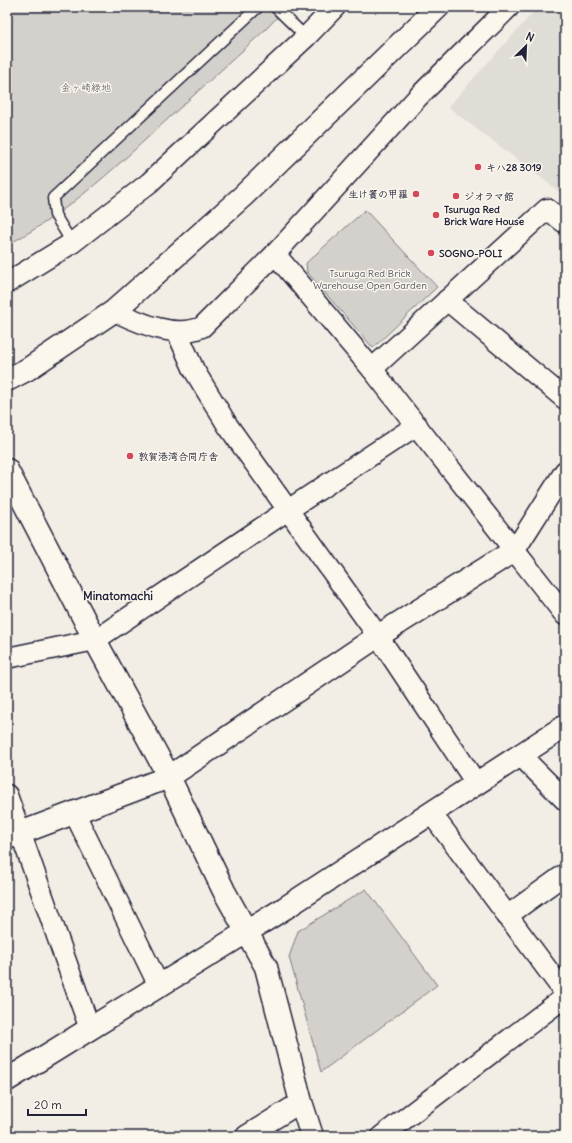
<svg xmlns="http://www.w3.org/2000/svg" width="572" height="1143" font-family="Delius,'Klee One',sans-serif">
  <rect width="100%" height="100%" fill="#f2eee5"/>
  <filter id="ink" filterUnits="userSpaceOnUse"><feTurbulence type="fractalNoise" baseFrequency=".025" numOctaves="2"/><feDisplacementMap in="SourceGraphic" scale="8" xChannelSelector="R" yChannelSelector="G"/><feConvolveMatrix kernelMatrix="1 2 1 2 8 2 1 2 1" color-interpolation-filters="sRGB"/></filter>
  <g filter="url(#ink)">
    <polygon fill="#e0dcd6" points="538,7 565,7 565,196 448,107"/>
    <g fill="#d4d1cc" stroke="#7b7a84">
      <path d="M7 7H287L266 29C230 62 194 95 158 128 111 172 64 215 7 245Z"/>
      <polygon points="365,210 437,287 373,348 307,272 306,263"/>
      <polygon points="366,889 437,985 321,1072 289,957 298,931"/>
    </g>
    <g fill="none" stroke-linecap="round" stroke-linejoin="round">
      <g stroke="#22223b" stroke-width="13">
        <g id="service">
          <polyline points="275,7 306,37"/>
          <polyline points="72,243 55,215 53,198 258,7"/>
        </g>
      </g>
      <g stroke="#22223b" stroke-width="23">
        <g id="minor">
          <polyline points="275,254 372,369 565,615"/>
          <polyline points="7,283 72,243 149,183 306,37 335,7"/>
          <polyline points="447,300 565,399"/>
          <path d="M114 311C140 323 174 339 202 327L275 254 418 97 509 7"/>
          <polyline points="177,332 194,370 228,426 378,636 476,783"/>
          <polyline points="372,369 547,209 565,223"/>
          <polyline points="515,550 565,471"/>
          <polyline points="7,658 95,640 288,510 417,425"/>
          <polyline points="520,755 565,800"/>
          <polyline points="7,795 90,1029"/>
          <polyline points="431,813 565,993"/>
          <polyline points="75,814 159,986"/>
          <polyline points="507,916 565,874"/>
          <polyline points="246,1136 301,1102"/>
          <polyline points="382,1136 565,997"/>
        </g>
      </g>
      <g stroke="#22223b" stroke-width="25">
        <g id="tertiary">
          <polyline points="7,380 28,369 114,311 243,196 438,7"/>
          <polyline points="7,470 95,640 169,777 224,891 266,967 301,1102 312,1136"/>
          <polyline points="7,838 169,777 378,636 515,550"/>
          <polyline points="7,1080 285,908 565,726"/>
        </g>
      </g>
      <use href="#service" stroke="#fbf7ec" stroke-width="10"/>
      <use href="#minor" stroke="#fbf7ec" stroke-width="20"/>
      <use href="#tertiary" stroke="#fbf7ec" stroke-width="22"/>
    </g>
  </g>
  <g fill="#d1495b" stroke="#fbf7ec" stroke-width="1.5">
    <circle cx="478" cy="167" r="4"/>
    <circle cx="416" cy="194" r="4"/>
    <circle cx="456" cy="196" r="4"/>
    <circle cx="436" cy="215" r="4"/>
    <circle cx="431" cy="253" r="4"/>
    <circle cx="130" cy="456" r="4"/>
  </g>
  <g text-anchor="middle" dominant-baseline="central" stroke-width="3" stroke-linejoin="round" paint-order="stroke">
    <g font-size="10" fill="#575766" stroke="#fbf7ec">
      <text x="86" y="87">金ヶ崎緑地</text>
      <text x="370" y="273">Tsuruga Red Brick<tspan x="370" dy="12">Warehouse Open Garden</tspan></text>
    </g>
    <g font-size="10" font-weight="bold" fill="#22223b" stroke="#fbf7ec" text-anchor="start">
      <text x="486" y="167">キハ28 3019</text>
      <text x="408" y="194" text-anchor="end">生け簀の甲羅</text>
      <text x="464" y="196">ジオラマ館</text>
      <text x="444" y="209">Tsuruga Red<tspan x="444" dy="12">Brick Ware House</tspan></text>
      <text x="439" y="253">SOGNO-POLI</text>
      <text x="138" y="456">敦賀港湾合同庁舎</text>
    </g>
    <g font-size="12" font-weight="bold" fill="#22223b" stroke="#fbf7ec">
      <text x="118" y="595">Minatomachi</text>
    </g>
  </g>
  <rect width="572" height="1143" fill="none" stroke="#fbf7ec" stroke-width="24"/>
  <rect x="12" y="12" width="548" height="1119" fill="none" stroke="#22223b" stroke-width="1.5" filter="url(#ink)"/>
  <g transform="translate(526 46) rotate(24)" stroke="#fbf7ec" stroke-width="3" paint-order="stroke">
  <path d="M0-3L7 15L0 10L-7 15Z" fill="#22223b"/>
  <text y="-6" font-size="11" font-weight="bold" text-anchor="middle" fill="#22223b">N</text>
  </g>
  <path d="M28 1109v6h58v-6" fill="none" stroke="#22223b" stroke-width="2"/>
  <text x="34" y="1109" font-size="12" fill="#22223b" stroke="#fbf7ec" stroke-width="3" paint-order="stroke">20 m</text>
</svg>
